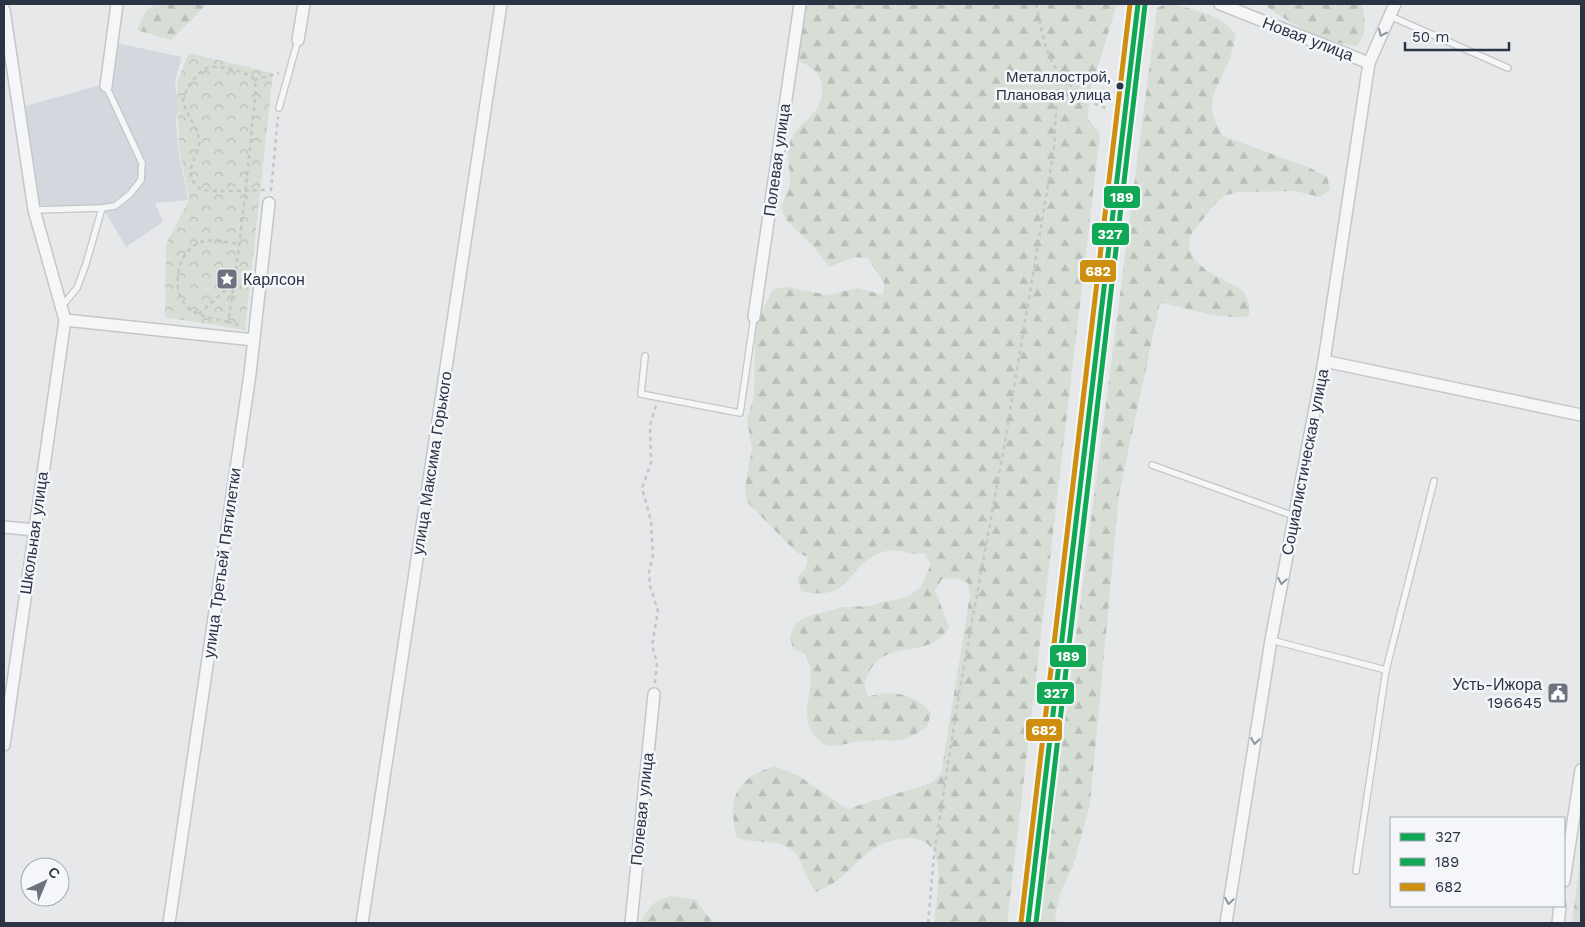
<svg xmlns="http://www.w3.org/2000/svg" width="1585" height="927" font-family="'Work Sans',sans-serif">
  <defs>
    <pattern id="forest-firs" width="22" height="20" patternUnits="userSpaceOnUse" patternTransform="scale(1.25)"><rect width="22" height="20" fill="#d6ded6"/><path d="M5 1l3.5 6h-7zM16 11l3.5 6h-7z" fill="#b8bfb9"/></pattern>
    <pattern id="park-crowns" width="20" height="18" patternUnits="userSpaceOnUse" patternTransform="scale(1.25)"><rect width="20" height="18" fill="#d6ded6"/><path d="M2 6a3 3 0 1 1 6 0M12 15a3 3 0 1 1 6 0" fill="none" stroke="#b8bfb9"/></pattern>
  </defs>
  <rect width="100%" height="100%" fill="#e6e8ea"/>
  <polygon fill="#d4d7dd" points="112,42 182,57 175,81 178,108 176,123 178,148 188,200 155,203 163,222 126,247 105,212 38,205 22,107 100,85"/>
  <g fill="url(#forest-firs)">
    <polygon points="156,4 207,4 171,40 137,30 146,11"/>
    <path d="M803 4H1117L1090 92 1088 119 1100 134 1007 923H934C936 895 952 839 909 838 896 838 881 843 870 851 848 868 845 880 816 892 807 881 805 869 798 857 785 836 757 845 737 838 727 799 735 779 774 766L799 776 847 809 931 783 941 774 970 595 968 583 956 578 942 579 935 590 949 627C931 657 901 642 878 660 871 666 867 676 864 684L868 697C891 689 916 694 931 713L927 727C898 747 894 738 863 741 851 742 840 746 827 746 786 719 824 691 805 653L793 649 790 637 795 624 806 617 843 607 869 606 909 596 921 587 931 564 924 553C907 556 900 547 883 552 844 565 855 603 801 591L797 578 805 569 808 557 796 552 747 502 745 488 752 448 747 420 754 396 755 344 752 331 773 289 787 287 828 295 858 288 883 295 884 283 868 258 854 257 829 267 813 246 787 221 781 209C783 200 789 191 790 183 791 170 786 157 789 145 797 118 828 116 821 82 818 69 808 65 796 60Z"/>
    <path d="M1166 4H1173C1196 11 1222 14 1236 35 1234 43 1232 53 1229 61 1215 93 1202 102 1223 136L1310 168 1327 177 1330 189 1320 197 1295 191 1236 192 1224 196 1214 205 1190 236 1189 249 1195 260 1207 271 1242 290 1249 303V316C1219 321 1189 307 1160 303L1119 494 1090 804 1073 866 1061 891 1055 916 1058 923H1039L1157 8Z"/>
    <path d="M1260 4H1362C1365 20 1368 32 1357 46 1327 44 1289 24 1265 5Z"/>
    <polygon points="1581,857 1581,923 1572,923"/>
    <path d="M671 896 696 900 713 923H640C652 906 648 903 671 896Z"/>
  </g>
  <polygon fill="url(#park-crowns)" points="189,53 273,73 245,330 165,317 166,244 189,200 179,148 177,82"/>
  <g fill="none" stroke-linecap="round" stroke-linejoin="round">
    <g stroke="#c4c6c8" stroke-width="8">
      <g id="lane">
        <polyline points="1390,16 1508,68"/>
        <polyline points="279,108 298,40"/>
        <polyline points="34,210 102,208"/>
        <polyline points="62,306 77,288 86,264 102,208 115,206 130,194 141,180 142,163 106,86"/>
        <polyline points="645,356 641,394 740,413 754,317"/>
        <polyline points="1152,465 1294,516"/>
        <polyline points="1271,640 1386,670"/>
        <polyline points="1356,871 1386,670 1434,481"/>
      </g>
    </g>
    <g stroke="#c4c6c8" stroke-width="14">
      <g id="street">
        <polyline points="1220,4 1369,63"/>
        <polyline points="4,10 34,210 65,320 4,745"/>
        <polyline points="298,40 304,4"/>
        <polyline points="106,86 117,4"/>
        <polyline points="754,317 800,4"/>
        <polyline points="65,320 254,340"/>
        <polyline points="1324,361 1581,415"/>
        <polyline points="4,527 35,530"/>
        <polyline points="1564,881 1581,770"/>
        <polyline points="169,923 250,374 269,203"/>
        <polyline points="362,923 501,4"/>
        <polyline points="631,923 654,694"/>
        <polyline points="1226,923 1271,640 1324,361 1369,63 1395,4"/>
        <polyline points="1558,923 1560,906"/>
      </g>
    </g>
    <g stroke="#c2c5c8" stroke-width="21">
      <polyline id="primary" points="1028,923 1138,4"/>
    </g>
    <g stroke="#c5c6ca" stroke-width="2.5" stroke-dasharray="4 4" stroke-linecap="butt">
      <path d="M1036 4C1045 44 1045 66 1080 93 1089 99 1096 106 1107 108"/>
      <polyline points="254,80 279,73"/>
      <polyline points="271,191 278,117"/>
      <polyline points="199,314 234,282"/>
      <path d="M228 322C217 319 201 317 191 310 169 295 175 251 201 242 212 238 228 243 239 244"/>
      <path d="M239 325 228 322C241 244 248 166 256 88L253 78C245 71 214 63 205 69 195 75 185 90 183 101 186 115 197 125 199 140 201 152 190 161 191 173 191 180 195 186 201 189 212 193 252 190 267 190"/>
      <polyline points="655,683 657,663 652,645 658,611 650,586 649,572 653,555 651,521 642,488 651,463 650,425 656,406"/>
      <polyline points="928,923 934,855 959,693 1003,453 1054,149 1058,73"/>
    </g>
    <use href="#lane" stroke="#f5f6f7" stroke-width="5.5"/>
    <use href="#street" stroke="#f5f6f7" stroke-width="11"/>
    <use href="#primary" stroke="#f8f8f8" stroke-width="19"/>
    <g stroke="#f4f6f9" stroke-width="9">
      <polyline id="bus-1" points="1028,923 1138,4"/>
    </g>
    <g stroke="#f4f6f9" stroke-width="9">
      <polyline id="bus-2" points="1036,923 1145,5"/>
    </g>
    <g stroke="#f4f6f9" stroke-width="9">
      <polyline id="bus-3" points="1021,922 1130,4"/>
    </g>
    <use href="#bus-1" stroke="#10a855" stroke-width="5"/>
    <use href="#bus-2" stroke="#10a855" stroke-width="5"/>
    <use href="#bus-3" stroke="#ce8f0e" stroke-width="5"/>
  </g>
  <defs><path id="oneway-chevron" d="M-2-3.5L2.5 0L-2 3.5" fill="none" stroke-width="1.6" stroke-linecap="round" stroke-linejoin="round" transform="scale(1.25)"/></defs>
  <g stroke="#90959e">
    <use href="#oneway-chevron" transform="translate(1382 33) rotate(114)"/>
    <use href="#oneway-chevron" transform="translate(1282 581) rotate(100)"/>
    <use href="#oneway-chevron" transform="translate(1255 741) rotate(99)"/>
    <use href="#oneway-chevron" transform="translate(1229 901) rotate(99)"/>
  </g>
  <defs>
    <g id="sight-square" transform="scale(1.125)"><rect x="-9" y="-9" width="18" height="18" rx="4" fill="#6c737f" stroke="#f4f6f9"/><path d="M0-6L1.8-2.2L6-1.7L2.9 1.2L3.7 5.4L0 3.3L-3.7 5.4L-2.9 1.2L-6-1.7L-1.8-2.2Z" fill="#fff"/></g>
    <g id="civic-square" transform="scale(1.125)"><rect x="-9" y="-9" width="18" height="18" rx="4" fill="#6c737f" stroke="#f4f6f9"/><path d="M-.6-6.5H3V-4.5H.6V-3L4-1V1h2V6H-6V1h2V-1L-.6-3ZM-1.2 2.5V6h2.4V2.5Z" fill="#fff"/></g>
  </defs>
  <g fill-rule="evenodd">
    <use href="#sight-square" x="227" y="279"/>
    <use href="#civic-square" x="1558" y="693"/>
  </g>
  <circle fill="#2b3445" stroke="#f4f6f9" stroke-width="2" cx="1120" cy="86" r="4.5"/>
  <g text-anchor="middle" dominant-baseline="central" stroke-width="5" stroke-linejoin="round" paint-order="stroke">
    <g font-size="15" fill="#2b3445" stroke="#f4f6f9" text-anchor="end">
      <text x="1111" y="77">Металлострой,<tspan x="1111" dy="18">Плановая улица</tspan></text>
    </g>
    <g font-size="16" fill="#2b3445" stroke="#f4f6f9">
      <text transform="translate(1308 39) rotate(21)">Новая улица</text>
      <text transform="translate(777 160) rotate(-82)">Полевая улица</text>
      <text transform="translate(1305 462) rotate(-79)">Социалистическая улица</text>
      <text transform="translate(432 463) rotate(-81)">улица Максима Горького</text>
      <text transform="translate(34 533) rotate(-82)">Школьная улица</text>
      <text transform="translate(222 563) rotate(-82)">улица Третьей Пятилетки</text>
      <text transform="translate(642 809) rotate(-84)">Полевая улица</text>
    </g>
    <g font-size="16" fill="#2b3445" stroke="#f4f6f9" text-anchor="start">
      <text x="243" y="279">Карлсон</text>
      <text x="1542" y="684" text-anchor="end">Усть-Ижора<tspan x="1542" dy="18">196645</tspan></text>
    </g>
  </g>
  <g stroke="#f4f6f9" stroke-width="2">
    <rect x="1103" y="185" width="38" height="24" rx="5" fill="#10a855"/>
    <rect x="1091" y="222" width="39" height="24" rx="5" fill="#10a855"/>
    <rect x="1079" y="259" width="38" height="24" rx="5" fill="#ce8f0e"/>
    <rect x="1049" y="644" width="38" height="24" rx="5" fill="#10a855"/>
    <rect x="1036" y="681" width="39" height="24" rx="5" fill="#10a855"/>
    <rect x="1025" y="718" width="38" height="24" rx="5" fill="#ce8f0e"/>
  </g>
  <g font-size="14" text-anchor="middle" font-weight="bold" fill="#fff">
    <text x="1122" y="202">189</text>
    <text x="1110" y="239">327</text>
    <text x="1098" y="276">682</text>
    <text x="1068" y="661">189</text>
    <text x="1056" y="698">327</text>
    <text x="1044" y="735">682</text>
  </g>
  <rect width="1585" height="927" fill="none" stroke="#2b3445" stroke-width="10"/>
  <rect x="1390" y="817" width="175" height="90" fill="#f4f6f9" stroke="#a4a8b1"/>
  <rect x="1400" y="833" width="25" height="8" fill="#10a855" stroke="#a4a8b1"/>
  <text x="1435" y="842" font-size="15" fill="#2b3445">327</text>
  <rect x="1400" y="858" width="25" height="8" fill="#10a855" stroke="#a4a8b1"/>
  <text x="1435" y="867" font-size="15" fill="#2b3445">189</text>
  <rect x="1400" y="883" width="25" height="8" fill="#ce8f0e" stroke="#a4a8b1"/>
  <text x="1435" y="892" font-size="15" fill="#2b3445">682</text>
  <g transform="translate(45 882) rotate(44)"><circle r="24" fill="#f4f6f9" stroke="#a4a8b1"/>
  <path d="M0-4L9 19L0 12L-9 19Z" fill="#6c737f"/>
  <text y="-8" font-size="14" font-weight="bold" text-anchor="middle" fill="#2b3445">С</text>
  </g>
  <path d="M1405 42v8h104v-8" fill="none" stroke="#2b3445" stroke-width="2.5"/>
  <text x="1412" y="42" font-size="15" fill="#2b3445" stroke="#f4f6f9" stroke-width="4" paint-order="stroke">50 m</text>
</svg>
